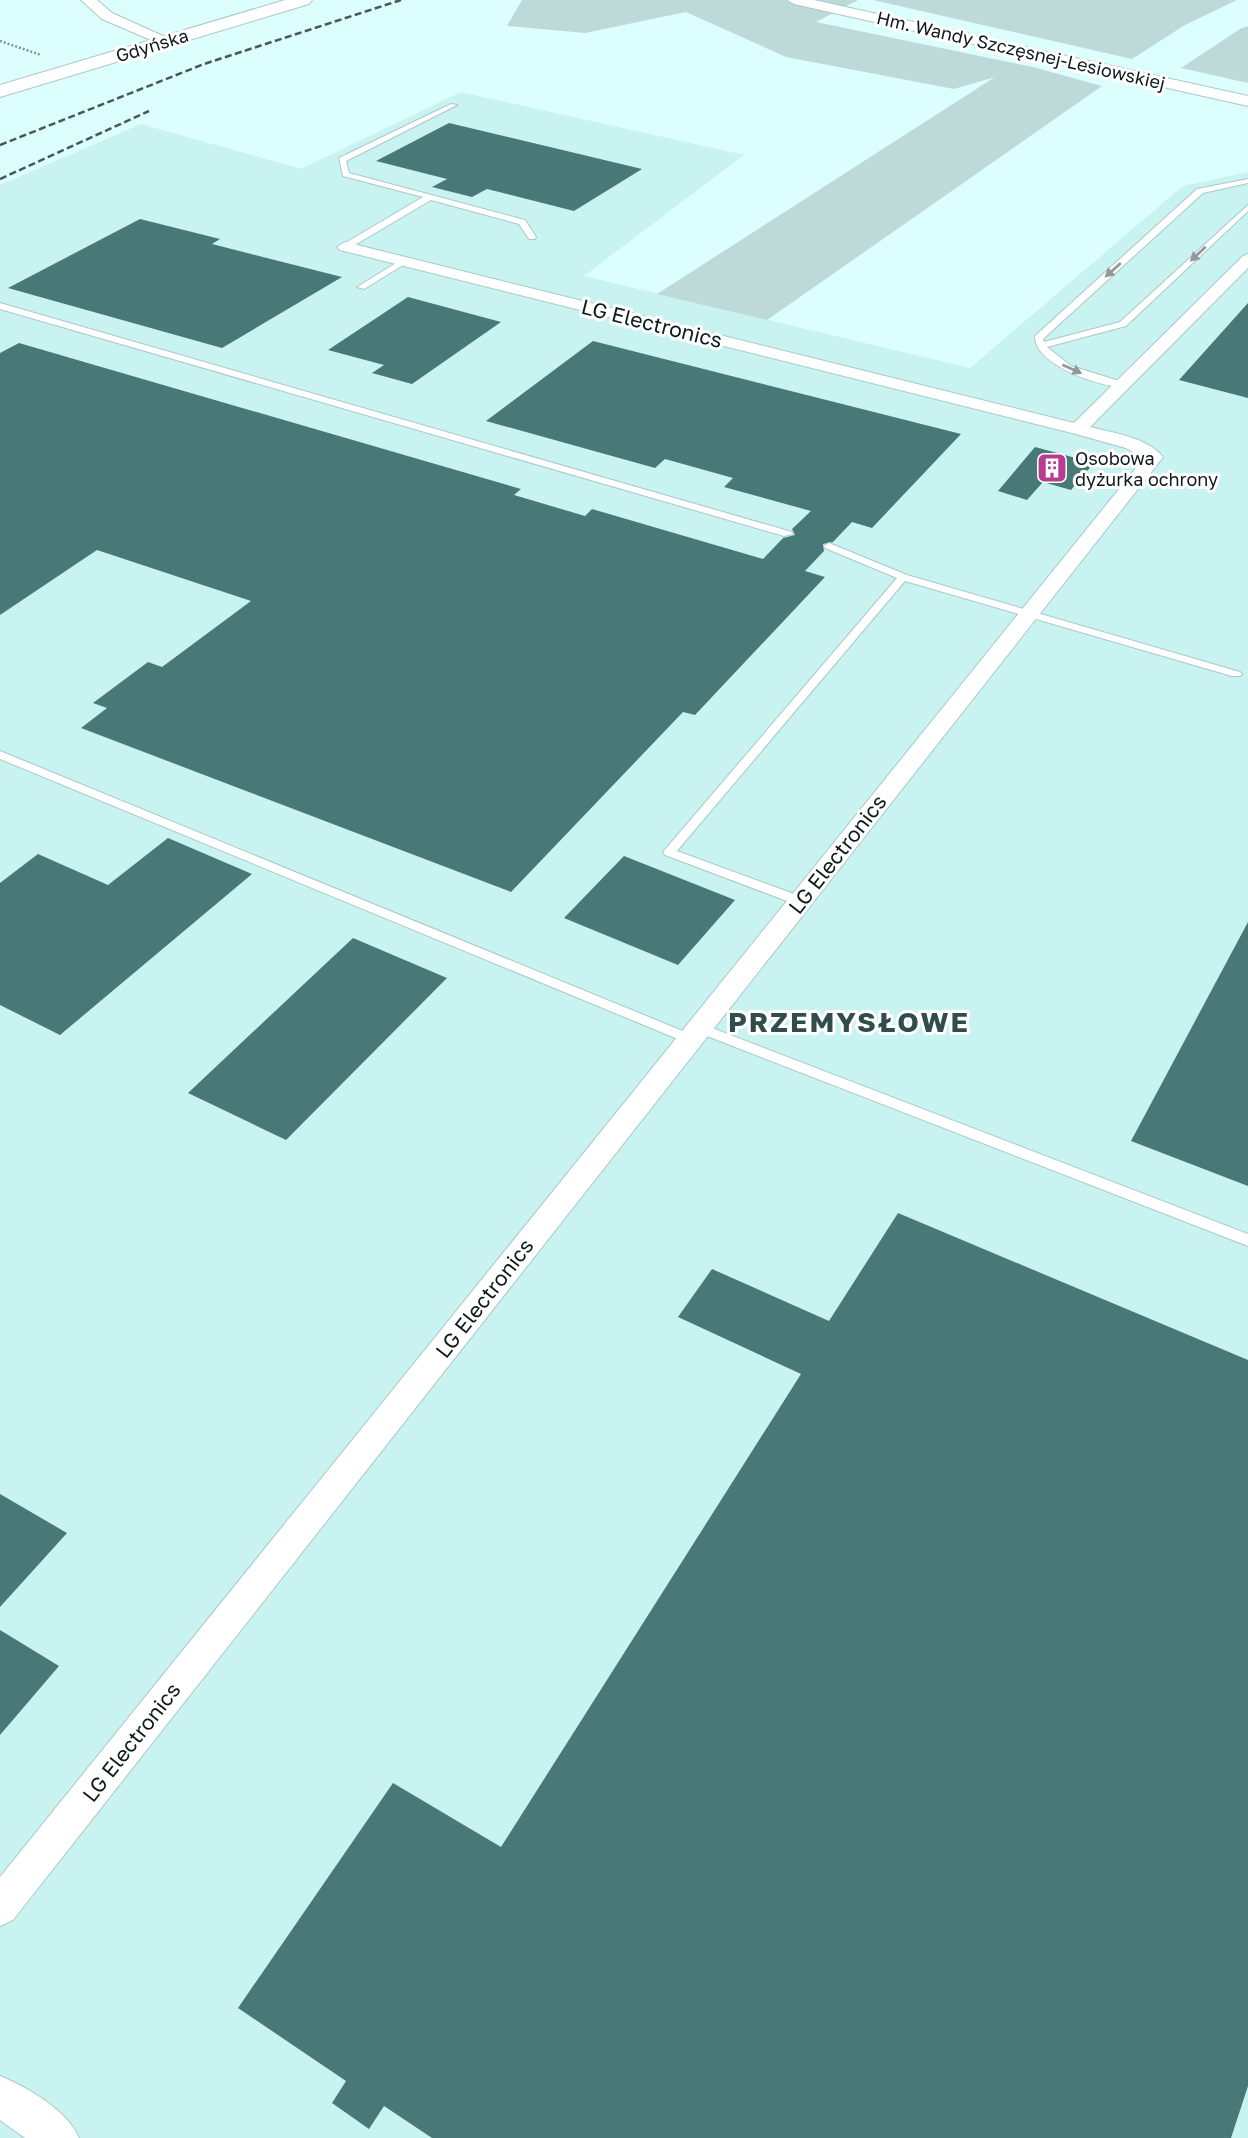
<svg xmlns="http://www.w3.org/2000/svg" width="1248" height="2138" font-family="'Golos Text',sans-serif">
  <rect width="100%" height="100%" fill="#dcfefc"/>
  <polygon fill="#c8f3f1" points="461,92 744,155 584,276 970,368 1183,186 1248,172 1248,2138 0,2138 0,185 141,124 301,169"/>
  <g fill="#bddad9">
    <polygon points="522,0 858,0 816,22 1033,67 1102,86 767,320 657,294 995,77 954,89 786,57 686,12 585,33 507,26"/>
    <polygon points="873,0 1237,0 1185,25 1132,59"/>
    <polygon points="1248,26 1248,83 1181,68 1240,29"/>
  </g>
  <g fill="#497977">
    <polygon points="449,123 642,169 574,211 487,189 472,197 432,187 447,179 376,161"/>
    <polygon points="140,219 220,239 212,244 342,277 222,348 8,288"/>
    <polygon points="408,297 501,322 412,384 372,373 384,365 328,350"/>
    <polygon points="1248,303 1248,398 1179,380"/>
    <polygon points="593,341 961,434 872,528 852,522 833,542 823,544 824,551 805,571 825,577 695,715 683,712 511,892 81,728 107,708 93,703 148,662 162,667 251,601 97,550 0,615 0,353 19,343 521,489 514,495 585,516 592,509 763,559 783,538 795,535 792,529 811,511 724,487 733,478 665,459 655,468 486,421"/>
    <polygon points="1035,447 1094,463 1071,490 1043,482 1027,500 998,491"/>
    <polygon points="168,838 252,874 60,1035 0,1005 0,883 38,854 108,885"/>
    <polygon points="624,856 735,900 678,965 564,918"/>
    <polygon points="1248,922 1248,1186 1131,1141"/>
    <polygon points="353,938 447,978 286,1140 188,1093"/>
    <polygon points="898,1213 1248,1360 1248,2086 1231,2138 432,2138 384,2106 369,2129 332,2103 346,2081 238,2008 393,1783 501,1847 801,1374 678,1317 712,1269 829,1321"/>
    <polygon points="0,1494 67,1533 0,1607"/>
    <polygon points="0,1630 59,1666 0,1735"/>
  </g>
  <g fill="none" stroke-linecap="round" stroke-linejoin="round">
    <g stroke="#a9c9c8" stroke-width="2">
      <g id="service">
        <polygon points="451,104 457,105 346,161 349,173 525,220 536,237 535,239 529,239 519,224 431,200 348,249 342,249 342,245 423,197 343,176 339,158"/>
        <path d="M1248 179V183L1203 193 1043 339 1044 342 1120 322 1248 205V211L1126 326 1047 347 1071 366 1126 383V387C1102 388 1034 365 1035 336L1197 189Z"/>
        <polygon points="401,260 408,262 364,289 357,287"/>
        <polygon points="0,303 792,532 793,534 784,536 0,309"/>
        <polygon points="829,543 907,575 1240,672 1242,674 1240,676 1232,676 905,581 677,851 805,898 806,901 800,905 795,904 665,855 663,852 897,578 825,548 824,546"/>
        <polygon points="0,751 695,1036 697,1039 695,1042 685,1042 0,759"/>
        <polygon points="699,1023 1248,1234 1248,1246 694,1031 692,1028"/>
      </g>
    </g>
    <g stroke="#a9c9c8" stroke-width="2">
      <g id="minor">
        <path d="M345 242 1074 423 1243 256 1248 254V268L1090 427C1113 433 1147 437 1163 457L1160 461 13 1920 0 1926V1877L1144 458 1126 448 1072 433 340 250 337 247Z"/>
        <path d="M0 2076C27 2087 68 2111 79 2138H25L0 2120Z"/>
      </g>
    </g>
    <g stroke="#a9c9c8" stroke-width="2">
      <g id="tertiary">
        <polygon points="81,0 97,0 112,13 174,41 166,46 160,44 102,19"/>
        <polygon points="787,0 814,0 1248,96 1248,106 794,4"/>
      </g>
    </g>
    <g stroke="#a9c9c8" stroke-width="2">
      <polygon id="secondary" points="285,0 312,0 309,4 0,97 0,85"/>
    </g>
    <polyline stroke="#809897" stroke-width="2.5" stroke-dasharray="2 2" stroke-linecap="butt" points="0,41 41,55"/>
    <use href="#service" fill="#fff" fill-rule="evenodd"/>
    <use href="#minor" fill="#fff" fill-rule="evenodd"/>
    <use href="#tertiary" fill="#fff" fill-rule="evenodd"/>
    <use href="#secondary" fill="#fff" fill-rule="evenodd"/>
    <g stroke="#475957" stroke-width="2.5" stroke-dasharray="7 3.5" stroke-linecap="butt">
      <polyline points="0,145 204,64 401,0"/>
      <polyline points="0,179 149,111"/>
    </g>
  </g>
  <defs><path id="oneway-solid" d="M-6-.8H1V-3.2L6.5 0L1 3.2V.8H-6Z" transform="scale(1.75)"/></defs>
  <g fill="#939898">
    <use href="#oneway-solid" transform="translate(1198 254) rotate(137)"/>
    <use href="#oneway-solid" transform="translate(1113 270) rotate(138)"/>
    <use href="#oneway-solid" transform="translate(1072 369) rotate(24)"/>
  </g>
  <defs>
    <g id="building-square" transform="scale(1.575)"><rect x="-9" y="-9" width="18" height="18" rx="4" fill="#b63d91" stroke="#fff"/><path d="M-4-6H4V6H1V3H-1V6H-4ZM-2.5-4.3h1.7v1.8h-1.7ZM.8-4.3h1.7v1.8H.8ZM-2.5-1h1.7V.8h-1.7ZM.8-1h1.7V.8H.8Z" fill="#fff"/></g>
  </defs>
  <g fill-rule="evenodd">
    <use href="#building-square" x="1052" y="468"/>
  </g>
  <g text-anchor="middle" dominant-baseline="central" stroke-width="6" stroke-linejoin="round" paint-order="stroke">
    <g font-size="18" fill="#0f1b1a" stroke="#fff">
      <text transform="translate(152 45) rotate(-17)">Gdyńska</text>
      <text transform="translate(1021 50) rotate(13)">Hm. Wandy Szczęsnej-Lesiowskiej</text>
    </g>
    <g font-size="18" fill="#0f1b1a" stroke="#fff" text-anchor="start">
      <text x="1075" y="458">Osobowa<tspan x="1075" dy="21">dyżurka ochrony</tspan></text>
    </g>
    <g font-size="21" fill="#0f1b1a" stroke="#fff">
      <text transform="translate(652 323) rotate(14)">LG Electronics</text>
      <text transform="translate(837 854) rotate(-52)">LG Electronics</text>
      <text transform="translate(484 1298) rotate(-52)">LG Electronics</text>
      <text transform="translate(131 1742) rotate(-52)">LG Electronics</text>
    </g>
    <g font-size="28" font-weight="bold" letter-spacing="2" fill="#304d4b" stroke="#fff">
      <text x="849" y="1021">PRZEMYSŁOWE</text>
    </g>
  </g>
</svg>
